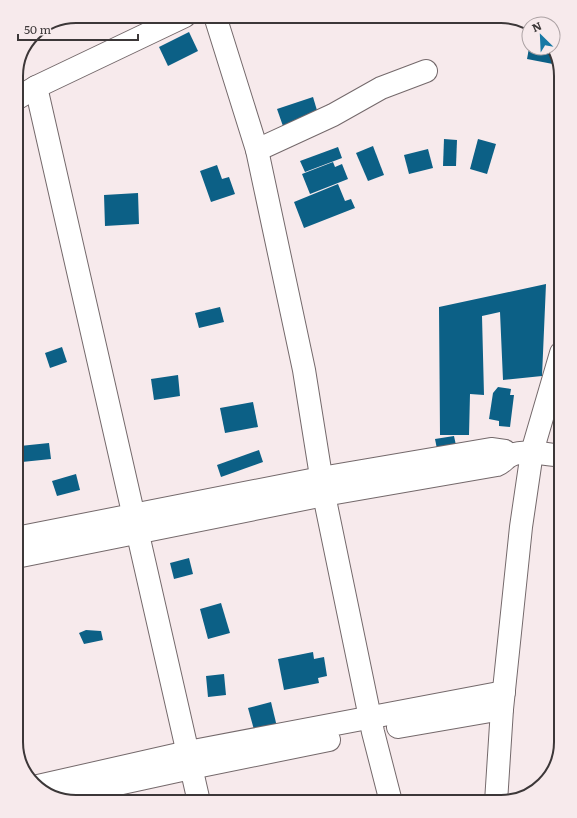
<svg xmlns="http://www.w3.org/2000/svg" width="577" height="818" font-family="Literata,serif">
  <rect width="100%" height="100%" fill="#f7eaec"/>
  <g fill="#0c6086">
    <polygon points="189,32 198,51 168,66 159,47"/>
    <polygon points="529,48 553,48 558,65 527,59"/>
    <polygon points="313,97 319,117 284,129 277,109"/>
    <polygon points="444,139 457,140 456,166 443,166"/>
    <polygon points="478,139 496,144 487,174 470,169"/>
    <polygon points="373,146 384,175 368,181 356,153"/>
    <polygon points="338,147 342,158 305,172 300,161"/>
    <polygon points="428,149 433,168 409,174 404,155"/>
    <polygon points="333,162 335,167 342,164 348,179 310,194 302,174"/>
    <polygon points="217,165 222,179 229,177 235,194 211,202 200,171"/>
    <polygon points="338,184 345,201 351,199 355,208 304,228 294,202"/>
    <polygon points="138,193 139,224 105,226 104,195"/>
    <polygon points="546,284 542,376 503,380 500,312 482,316 484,395 470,394 469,435 440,435 439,307"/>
    <polygon points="220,307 224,322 199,328 195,313"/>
    <polygon points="62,347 67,362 50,368 45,353"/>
    <polygon points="178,375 180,396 154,400 151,379"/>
    <polygon points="498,387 511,389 510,395 514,395 510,427 499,426 499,421 489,419 493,393"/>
    <polygon points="253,402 258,427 225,433 220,408"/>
    <polygon points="454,436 457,450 438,454 435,439"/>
    <polygon points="49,443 51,459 22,462 20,446"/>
    <polygon points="259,450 263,462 221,477 217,465"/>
    <polygon points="76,474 80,490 57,496 52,481"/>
    <polygon points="189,558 193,574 174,579 170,563"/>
    <polygon points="221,603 230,633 208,639 200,609"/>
    <polygon points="86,630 101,631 103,640 84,644 79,633"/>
    <polygon points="313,652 314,659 324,657 327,676 318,678 319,683 284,690 278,659"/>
    <polygon points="224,674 226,695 208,697 206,676"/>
    <polygon points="271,702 278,731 256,737 248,708"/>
  </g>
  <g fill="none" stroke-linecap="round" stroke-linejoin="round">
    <g stroke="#74696b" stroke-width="24">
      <g id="minor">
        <polyline points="215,16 257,150 304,370 324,495 373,732 391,802"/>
        <polyline points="36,87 199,802"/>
        <polyline points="16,99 36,87 185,16"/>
        <polyline points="257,150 333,115 381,88 426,71"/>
        <polyline points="16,538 321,478 491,449 505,451 509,456"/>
        <path d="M16 557 324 495 497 465C503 463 505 458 510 456 521 449 548 454 561 456"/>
        <polyline points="398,727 502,709"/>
        <polyline points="38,786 188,752 504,692"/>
        <polyline points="58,797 191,768 329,740"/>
        <polyline points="496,802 502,709 521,527 532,452 561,353"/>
      </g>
    </g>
    <use href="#minor" stroke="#fff" stroke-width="22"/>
  </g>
  <path d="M0 0H577V818H0ZM76 23H501A53 53 0 0 1 554 76V742A53 53 0 0 1 501 795H76A53 53 0 0 1 23 742V76A53 53 0 0 1 76 23Z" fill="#f7eaec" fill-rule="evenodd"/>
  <path fill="none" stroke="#3c3738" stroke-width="2" d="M76 23H501A53 53 0 0 1 554 76V742A53 53 0 0 1 501 795H76A53 53 0 0 1 23 742V76A53 53 0 0 1 76 23Z"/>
  <g transform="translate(541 36) rotate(336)"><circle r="19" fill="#f7eaec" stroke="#aca2a4"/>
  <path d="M0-3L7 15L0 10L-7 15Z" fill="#1879a5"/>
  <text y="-6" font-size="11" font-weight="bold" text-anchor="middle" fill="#3c3738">N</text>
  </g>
  <path d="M18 34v6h120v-6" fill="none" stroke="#3c3738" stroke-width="2"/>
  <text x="24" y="34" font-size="12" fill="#3c3738" stroke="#f7eaec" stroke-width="3" paint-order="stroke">50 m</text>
</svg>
